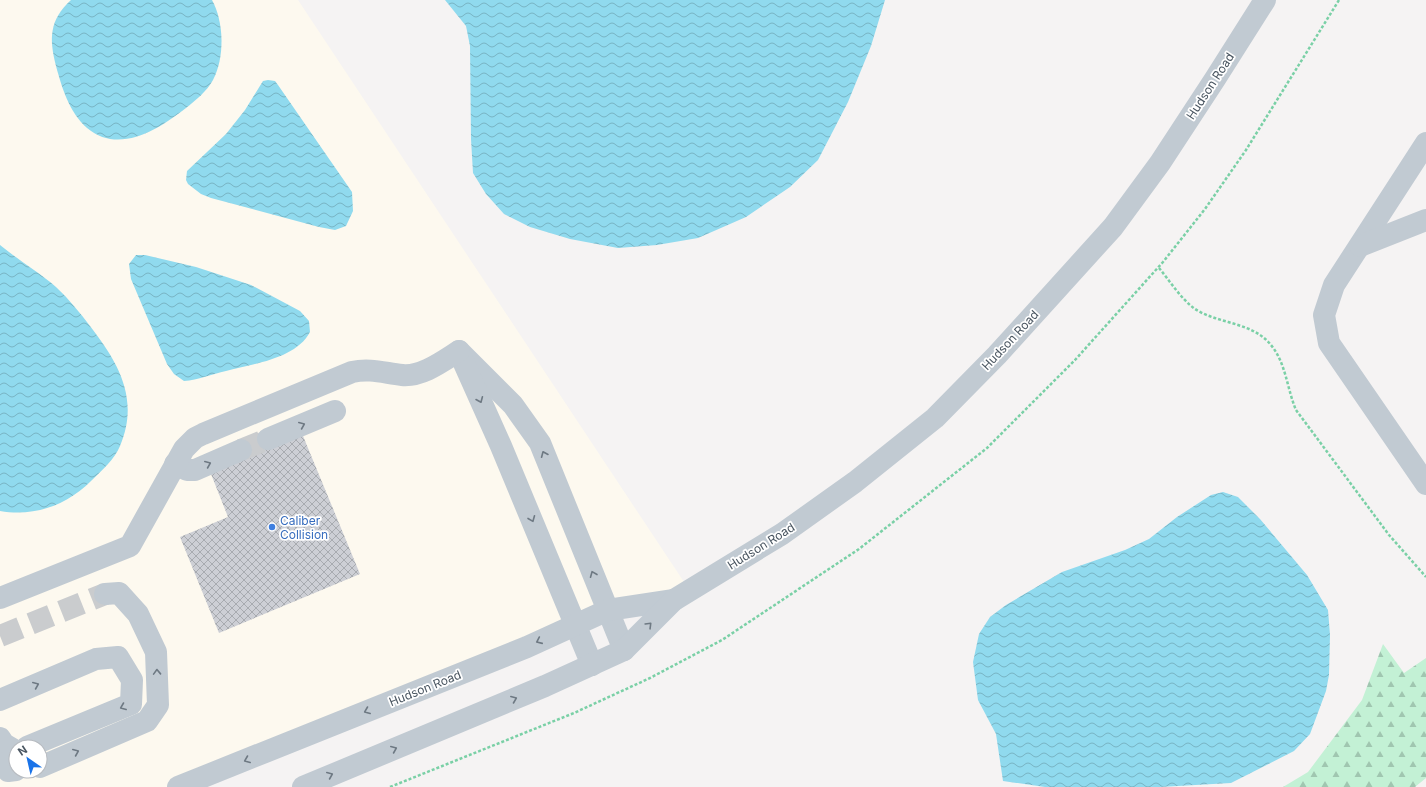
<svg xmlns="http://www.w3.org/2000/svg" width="1426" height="787" font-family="Inter,sans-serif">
  <defs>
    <pattern id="forest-firs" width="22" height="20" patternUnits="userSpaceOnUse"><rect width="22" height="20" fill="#c3f1d5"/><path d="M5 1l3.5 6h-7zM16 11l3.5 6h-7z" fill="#a0c6b0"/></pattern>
    <pattern id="water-waves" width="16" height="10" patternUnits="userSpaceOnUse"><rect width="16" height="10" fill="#90daee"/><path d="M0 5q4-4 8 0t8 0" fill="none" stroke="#78b4c4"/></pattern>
    <pattern id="building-cross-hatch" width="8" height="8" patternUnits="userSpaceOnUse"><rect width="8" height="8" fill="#cdcfd5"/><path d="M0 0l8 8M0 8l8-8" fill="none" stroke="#a8abb0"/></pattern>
  </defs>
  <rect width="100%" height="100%" fill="#f5f3f3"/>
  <path fill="#fdf9ef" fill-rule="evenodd" d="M0 0H298L690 591 608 610 178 787H0ZM16 747H40V771H16Z"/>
  <polygon fill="url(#forest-firs)" points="1383,644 1404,673 1426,658 1426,778 1415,787 1283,787 1308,772 1362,700"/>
  <g fill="url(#water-waves)">
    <path d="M71 0H212C224 22 225 57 213 80 207 91 196 100 186 108 159 129 119 155 87 128 69 112 62 88 56 66 49 39 49 20 71 0Z"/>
    <polygon points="445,0 885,0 871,46 848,102 818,160 790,187 746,217 698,238 657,245 618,248 570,239 530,227 504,214 486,194 473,173 471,139 470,46 466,26"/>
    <polygon points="268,80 275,81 278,85 352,192 353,211 346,226 335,230 319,227 211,198 201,194 188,184 186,180 187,171 226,134 245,110 263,81"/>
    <path d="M0 245C18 260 39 272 56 287 69 299 80 313 90 326 118 362 140 399 120 446 115 459 101 471 91 481 67 505 35 517 0 511Z"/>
    <path d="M136 255H145L196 267 251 285 300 311 309 321 310 332C296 359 252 364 226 371 212 374 198 380 184 381L174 374 167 364 131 279 129 264Z"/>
    <polygon points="1223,492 1238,497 1260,519 1307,575 1328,610 1330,635 1329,675 1326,691 1310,734 1294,751 1231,783 1160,787 1045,787 1003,781 996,734 978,700 973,662 979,634 990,617 1006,605 1062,572 1125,550 1149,539 1177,517 1211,495"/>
  </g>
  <polygon fill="url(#building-cross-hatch)" points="265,430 303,436 360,574 219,633 180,537 228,517 211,474 237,442"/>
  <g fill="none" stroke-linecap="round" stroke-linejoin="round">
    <g stroke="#caccce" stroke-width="22" stroke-dasharray="22 11" stroke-linecap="butt">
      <polyline points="241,450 268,439"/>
      <polyline points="0,636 105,594"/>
    </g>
    <g stroke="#7ad0a6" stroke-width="2.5" stroke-dasharray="3 2" stroke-linecap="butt">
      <path d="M1159 268C1170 281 1181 299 1195 309 1218 324 1253 322 1271 345 1286 363 1287 389 1296 410L1389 535 1426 577"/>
      <polyline points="390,787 574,713 650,678 722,640 859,549 987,448 1075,360 1163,262 1205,209 1246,150 1339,0"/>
    </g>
    <g stroke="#c1cad2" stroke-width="22">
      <polyline points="1426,143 1334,285 1324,315 1329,343 1426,484"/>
      <polyline points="1360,246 1426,220"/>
      <polyline points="459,351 513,405 540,443 624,650"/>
      <polyline points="463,361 501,446 592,665"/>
      <polyline points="268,439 335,411"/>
      <polyline points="175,464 187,470 195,470 241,450"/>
      <path d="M0 598 130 546 184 449 195 438 203 434 352 372C370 368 384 373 402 375 422 377 443 361 459 351"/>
      <polyline points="0,700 96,659 118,657 132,680 131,704 27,747"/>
      <polyline points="0,738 4,744 16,751"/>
      <polyline points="0,763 8,771 16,770"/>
      <polyline points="40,767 147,721 158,705 156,652 138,614 119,593 105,594"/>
      <polyline points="178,787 527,647 608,610 674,600"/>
      <polyline points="303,787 545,686 624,650 674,600 782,534 855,482 935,418 997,355 1113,227 1160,163 1215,79 1265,0"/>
    </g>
  </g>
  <defs><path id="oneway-chevron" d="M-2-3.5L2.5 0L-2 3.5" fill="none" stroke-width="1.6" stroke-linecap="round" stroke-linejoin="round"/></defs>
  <g stroke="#6e7983">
    <use href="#oneway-chevron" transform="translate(480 400) rotate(67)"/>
    <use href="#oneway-chevron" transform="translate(302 425) rotate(-23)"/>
    <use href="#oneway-chevron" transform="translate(544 454) rotate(-113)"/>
    <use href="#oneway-chevron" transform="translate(208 464) rotate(-23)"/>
    <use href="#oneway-chevron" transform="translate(532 519) rotate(68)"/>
    <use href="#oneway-chevron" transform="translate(593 574) rotate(-112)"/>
    <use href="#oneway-chevron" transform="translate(649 625) rotate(-45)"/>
    <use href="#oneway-chevron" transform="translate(539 641) rotate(156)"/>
    <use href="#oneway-chevron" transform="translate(157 672) rotate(-92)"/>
    <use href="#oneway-chevron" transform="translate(36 685) rotate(-23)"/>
    <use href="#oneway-chevron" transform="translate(514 699) rotate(-22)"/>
    <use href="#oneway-chevron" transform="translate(123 707) rotate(158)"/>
    <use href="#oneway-chevron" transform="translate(367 711) rotate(158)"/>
    <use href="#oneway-chevron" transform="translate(394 749) rotate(-23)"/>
    <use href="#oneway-chevron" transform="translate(76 752) rotate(-23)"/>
    <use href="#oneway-chevron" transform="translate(247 760) rotate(158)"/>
    <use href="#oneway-chevron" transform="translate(330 775) rotate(-23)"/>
  </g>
  <circle fill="#3f7fe0" stroke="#fff" stroke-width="1.5" cx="272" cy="527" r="4"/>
  <g text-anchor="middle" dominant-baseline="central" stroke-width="3.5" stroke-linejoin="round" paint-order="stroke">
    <g font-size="12" fill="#4a5661" stroke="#fff">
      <text transform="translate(1210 86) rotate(-57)">Hudson Road</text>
      <text transform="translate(1010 340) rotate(-47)">Hudson Road</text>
      <text transform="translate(761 546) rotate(-32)">Hudson Road</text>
      <text transform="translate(425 688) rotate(-22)">Hudson Road</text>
    </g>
    <g font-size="12" fill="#366cbe" stroke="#fff" text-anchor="start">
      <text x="280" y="520">Caliber<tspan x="280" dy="14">Collision</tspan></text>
    </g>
  </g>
  <g transform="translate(28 759) rotate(326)"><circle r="19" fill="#ffffff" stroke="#b7bbc0"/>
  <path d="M0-3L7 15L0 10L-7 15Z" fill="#1a73e8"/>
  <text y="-6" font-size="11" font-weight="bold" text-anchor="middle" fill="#4a5661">N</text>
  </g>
</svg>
